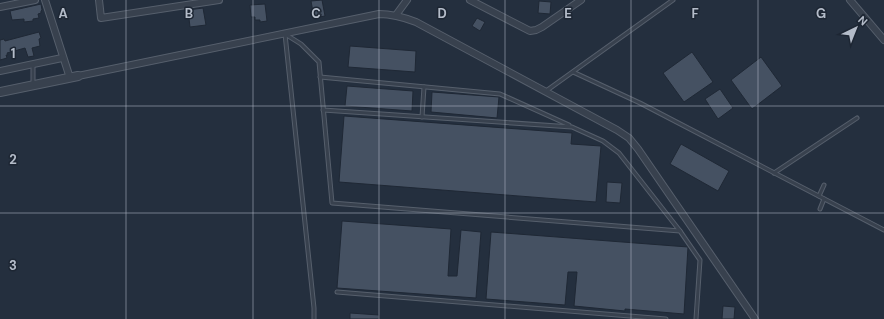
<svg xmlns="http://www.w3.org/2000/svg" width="884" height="319" font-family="'DM Sans',sans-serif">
  <rect width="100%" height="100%" fill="#242f3e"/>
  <g fill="#455162" stroke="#1f2835">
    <polygon points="322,0 325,16 314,18 311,1"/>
    <polygon points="539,1 551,2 550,14 538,13"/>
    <polygon points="41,4 42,10 41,11 41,13 38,14 39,18 33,19 33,21 24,22 24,19 12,20 10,11"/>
    <polygon points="265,4 267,21 260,22 260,20 255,20 255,17 251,17 250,5"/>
    <polygon points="203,8 206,25 190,27 188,10"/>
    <polygon points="477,18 485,22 480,31 472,26"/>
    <polygon points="39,32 41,38 39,39 40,46 32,48 34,56 28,57 25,48 7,53 8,55 6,55 7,58 0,60 0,40 4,39 5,41"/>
    <polygon points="350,46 416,51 415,72 348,67"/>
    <polygon points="692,52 713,82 684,102 663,73"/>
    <polygon points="761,57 782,86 752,109 731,80"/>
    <polygon points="347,86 413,91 412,111 345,106"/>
    <polygon points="720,89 733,108 718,119 705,99"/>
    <polygon points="432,92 499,97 497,118 431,112"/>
    <polygon points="344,116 572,133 571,144 601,146 596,202 339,182"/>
    <polygon points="681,144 729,171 718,191 670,164"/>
    <polygon points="607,182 622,183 620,203 606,202"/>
    <polygon points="342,221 451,229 448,276 457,276 461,230 481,232 476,298 337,288"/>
    <polygon points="491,232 688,247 684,314 625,309 625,311 574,306 577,272 568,272 565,305 486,299"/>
    <polygon points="723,306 735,307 734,319 722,319"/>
    <polygon points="350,313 379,315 379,319 350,319"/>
  </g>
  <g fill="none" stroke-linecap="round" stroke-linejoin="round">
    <g stroke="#565f6c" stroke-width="5">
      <g id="service">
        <polyline points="285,34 301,44 319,62 332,203 680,231 700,260 696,319"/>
        <polyline points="285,34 314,308 314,319"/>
        <polyline points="573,72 640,103 884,230"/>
        <polyline points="320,77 500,94 569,125"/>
        <polyline points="33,84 33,64"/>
        <polyline points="546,91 673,0"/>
        <polyline points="323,110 572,127 603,141 619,153 680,231"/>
        <polyline points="422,117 424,87"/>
        <polyline points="774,173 857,118"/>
        <polyline points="819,196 824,185"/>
        <polyline points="820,209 824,199"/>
        <polyline points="337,292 666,319"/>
      </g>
    </g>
    <g stroke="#565f6c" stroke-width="8">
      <g id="minor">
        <polyline points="45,0 70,78"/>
        <polyline points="99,0 101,18 219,0"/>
        <polyline points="470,0 530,31 536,30 542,27 581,0"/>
        <polyline points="850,0 884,40"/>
        <polyline points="0,7 35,0"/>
        <polyline points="396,15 407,0"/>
        <polyline points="0,71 62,58"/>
        <path d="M78 76 379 14C392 14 403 17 416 22L617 130 629 138 638 149 755 319"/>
      </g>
    </g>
    <g stroke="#565f6c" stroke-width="10">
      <polyline id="tertiary" points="0,92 78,76"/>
    </g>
    <use href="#service" stroke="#38414e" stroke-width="3"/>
    <use href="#minor" stroke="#38414e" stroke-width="6"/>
    <use href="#tertiary" stroke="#38414e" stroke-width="8"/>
  </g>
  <path fill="none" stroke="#b4bcc9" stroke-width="1" stroke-opacity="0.55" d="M126 0V319M253 0V319M379 0V319M505 0V319M631 0V319M758 0V319M0 106H884M0 213H884"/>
  <g font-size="13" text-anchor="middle" font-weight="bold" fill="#b4bcc9" stroke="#1d2633" stroke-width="3" stroke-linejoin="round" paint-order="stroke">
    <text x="63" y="18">A</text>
    <text x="189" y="18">B</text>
    <text x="316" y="18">C</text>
    <text x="442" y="18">D</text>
    <text x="568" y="18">E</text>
    <text x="695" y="18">F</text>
    <text x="821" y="18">G</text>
    <text x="13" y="58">1</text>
    <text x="13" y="164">2</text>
    <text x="13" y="270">3</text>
  </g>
  <g transform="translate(856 28) rotate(43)" stroke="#1d2633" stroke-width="3" paint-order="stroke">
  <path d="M0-3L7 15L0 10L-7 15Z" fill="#b4bcc9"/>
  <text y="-6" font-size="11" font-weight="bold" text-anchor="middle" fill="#b4bcc9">N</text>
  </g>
</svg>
